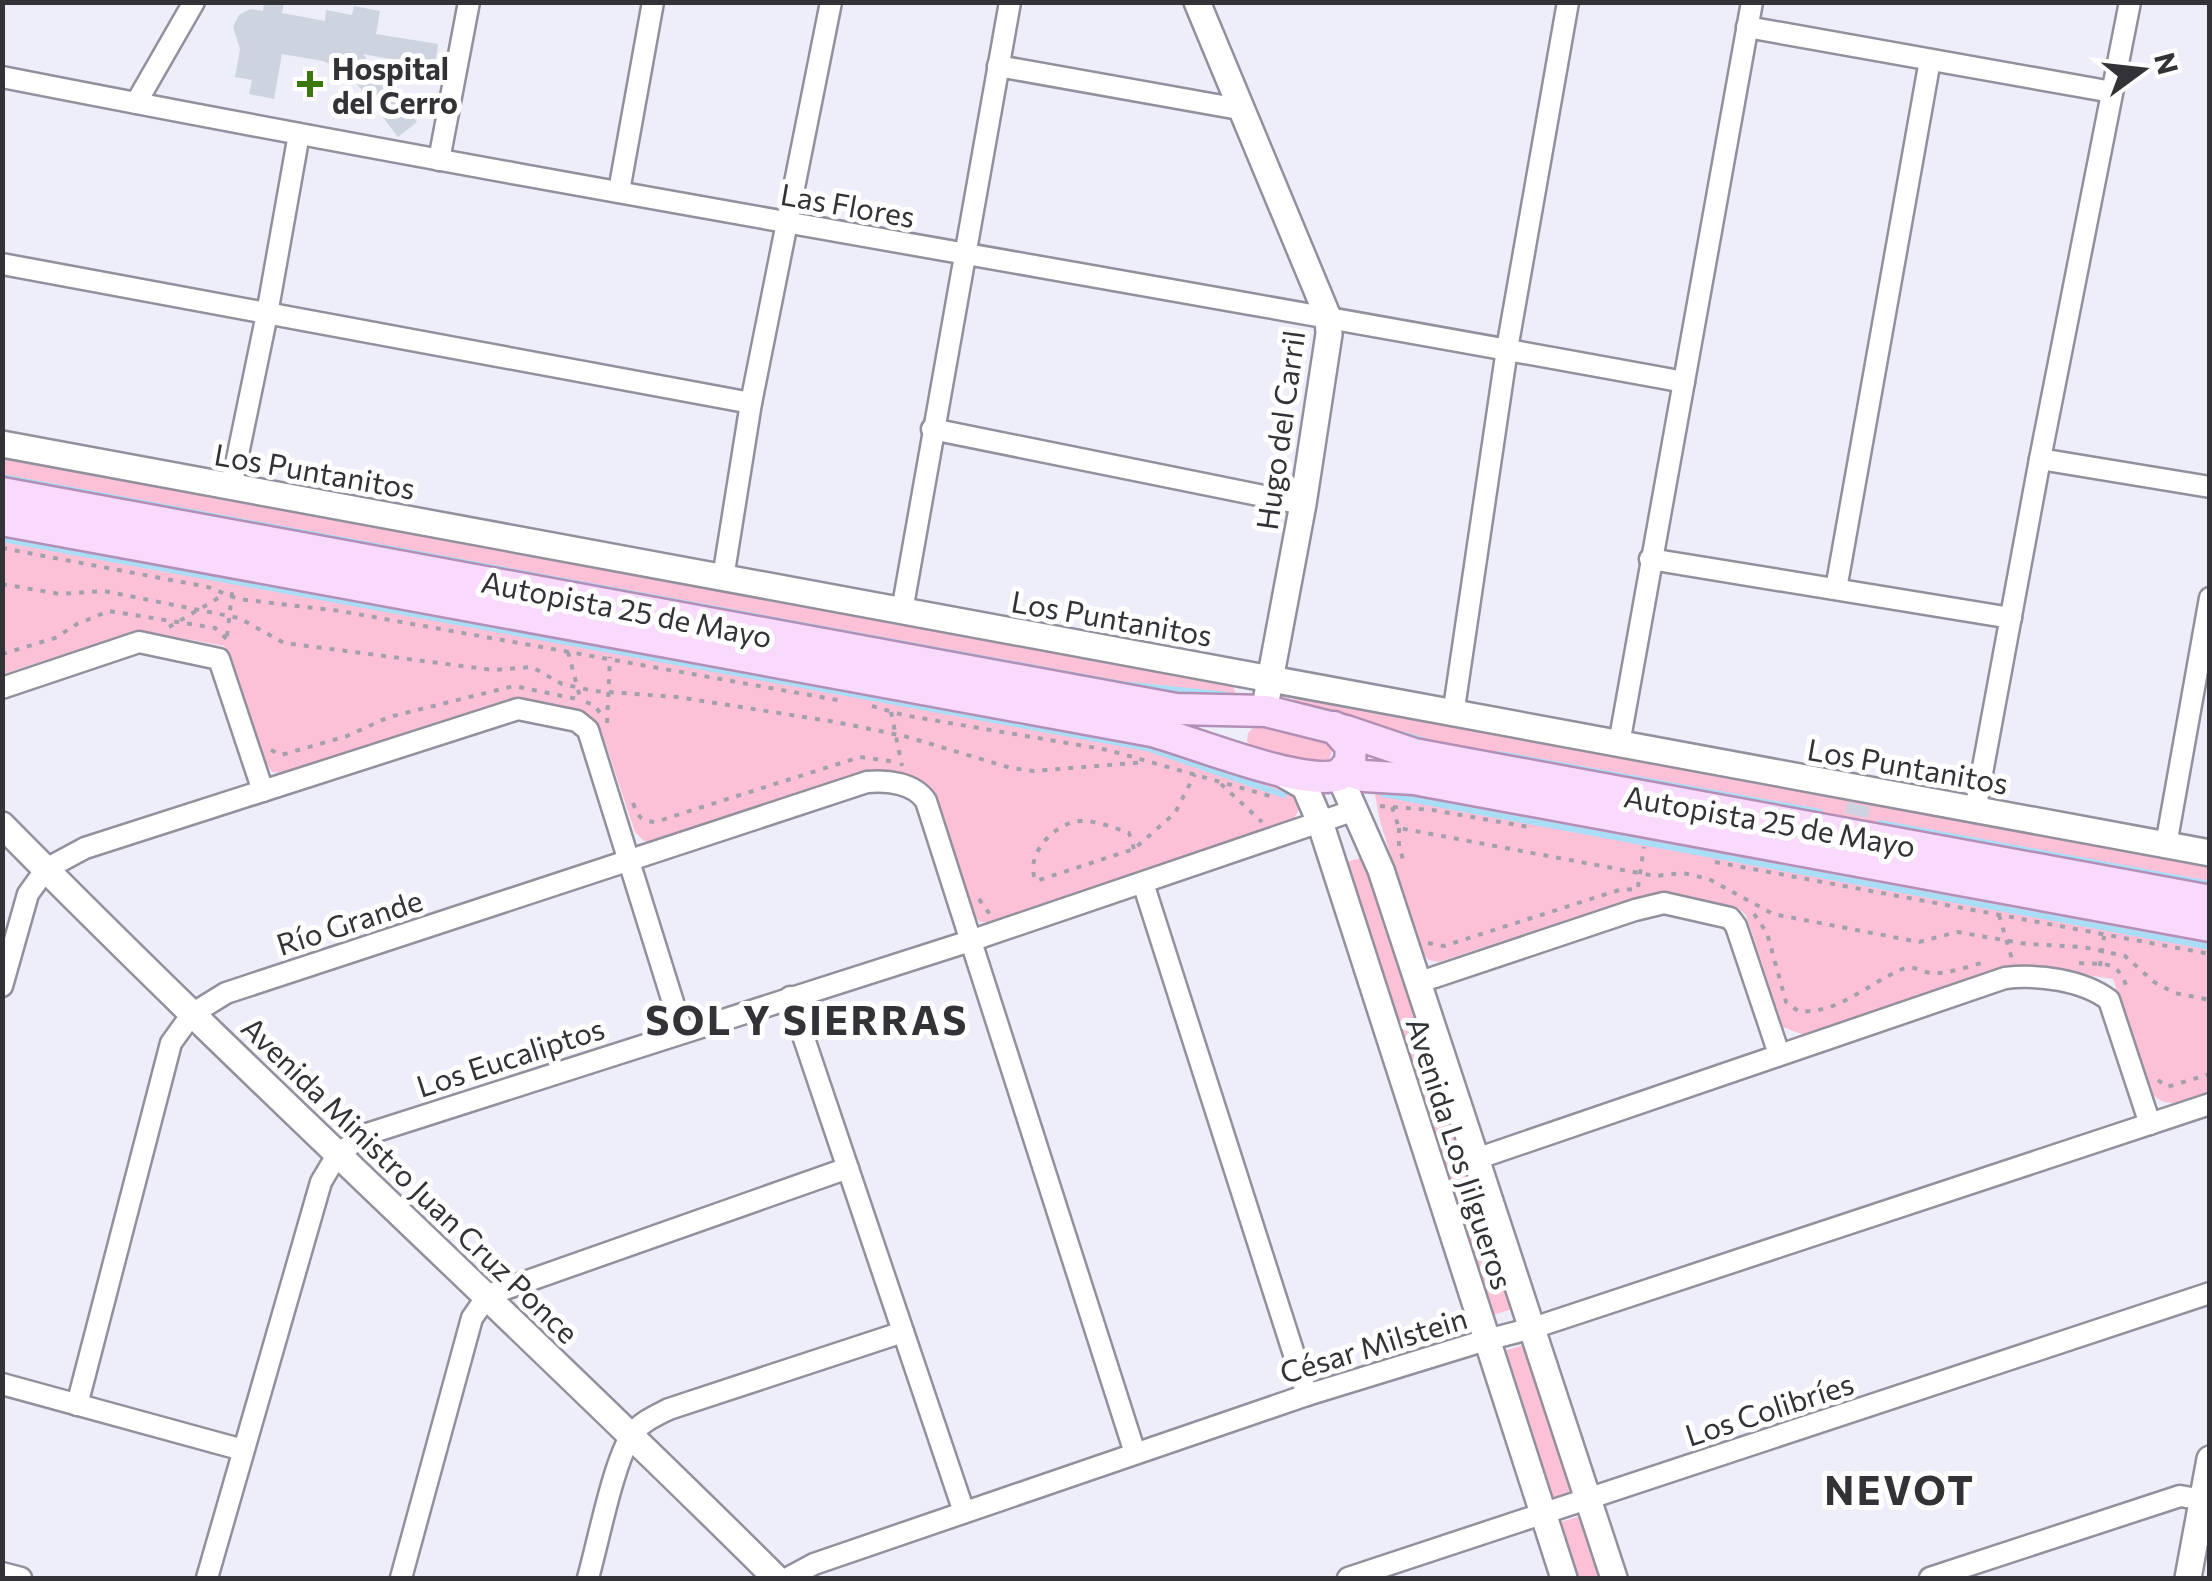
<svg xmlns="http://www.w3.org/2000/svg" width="2212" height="1581" font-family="Commissioner,sans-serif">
  <rect width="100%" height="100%" fill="#eeedfa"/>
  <g fill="#fdc1d7">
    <polygon points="2,455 1226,682 1233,685 1236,696 1218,702 3,483"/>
    <path d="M2 531 1163 744 1293 793 1299 809 1292 823 994 922H980L971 912 929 788C914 776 888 769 869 770L656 841H644L635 832 601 730 589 718 578 714 508 700 283 773 272 772 265 761 230 653 224 646 139 630 3 674Z"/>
    <polygon points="1294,696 2209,866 2209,889 1446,752 1294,705"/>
    <path d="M1257 724 1324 736C1330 743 1335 750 1329 759L1317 763 1255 752 1247 741 1248 733Z"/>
    <path d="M1381 788 2209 940V1092C2190 1099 2170 1111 2153 1095L2113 979 2022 965 2005 968 1804 1035 1783 1027 1746 915 1738 908 1636 897 1439 962 1429 960 1420 950 1380 821 1375 795Z"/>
    <polygon points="1363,857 1512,1309 1493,1315 1344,863"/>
    <polygon points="1523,1345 1571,1493 1552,1499 1504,1351"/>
    <polygon points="1580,1516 1600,1578 1579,1578 1561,1522"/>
  </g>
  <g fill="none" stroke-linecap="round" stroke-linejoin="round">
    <g stroke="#aaddf6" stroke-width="6">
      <polyline points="2,477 1122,684 1228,695"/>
      <polyline points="2,539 1147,748 1284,795"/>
      <polyline points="1401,734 1432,743"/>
      <polyline points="1499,754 1820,812"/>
      <polyline points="1383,794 2210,947"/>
      <polyline points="1880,823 2210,884"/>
    </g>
  </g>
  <g fill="#cdd4e0">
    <polygon points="264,2 284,2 282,13 325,21 326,10 352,15 354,6 380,11 376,34 438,44 435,67 363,54 417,122 398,137 347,71 323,61 282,54 274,99 249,94 252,80 235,77 240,49 233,27 239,15 250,9 263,11"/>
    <polygon points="1847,802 1870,807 1868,818 1845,813"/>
  </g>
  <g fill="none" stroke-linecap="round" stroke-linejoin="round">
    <g stroke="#91909c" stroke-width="25">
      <g id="minor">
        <polyline points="1747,27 2112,92"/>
        <polyline points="998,66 1239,109"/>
        <path d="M2 77C561 187 1124 279 1684 382"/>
        <polyline points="136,103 194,2"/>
        <polyline points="439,160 469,2"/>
        <polyline points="619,191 653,2"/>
        <polyline points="2,264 751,403"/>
        <polyline points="932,429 1303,504"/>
        <polyline points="2040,459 2210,487"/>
        <polyline points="231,488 267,314 299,134"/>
        <polyline points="1650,559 2011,618"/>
        <polyline points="723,578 751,403 831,2"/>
        <polyline points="1836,589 1930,60"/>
        <polyline points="902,611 1010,2"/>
        <polyline points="2,688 139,642 219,659 263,791"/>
        <polyline points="1453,715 1507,349 1568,2"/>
        <polyline points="1619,744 1752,2"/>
        <polyline points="1975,811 2040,459 2130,2"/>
        <polyline points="2166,845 2210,598"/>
        <polyline points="1143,883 1307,1395"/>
        <polyline points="1417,983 1635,910 1664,903 1730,918 1736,926 1779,1054"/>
        <polyline points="2,986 28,894 46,869 85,848 518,709 577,721 588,730 682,1031"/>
        <polyline points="790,997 964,1512"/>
        <path d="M1476 1159 2005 978C2037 974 2083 980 2109 1000L2150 1124"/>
        <polyline points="2,1384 243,1450"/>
        <path d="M77 1405 171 1043 192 1014 226 993 867 782C887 780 914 783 926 801L1135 1453"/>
        <polyline points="2,1573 21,1578"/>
        <polyline points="207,1578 321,1182 337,1155 364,1135 970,941 1355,810"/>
        <polyline points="401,1578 472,1318 488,1295 848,1168"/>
        <path d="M588 1578C598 1543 613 1464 631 1436 639 1423 655 1416 669 1409L903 1332"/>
        <polyline points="788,1578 814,1564 1307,1395 1486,1340 1533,1328 2210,1104"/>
        <polyline points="1348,1578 2210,1293"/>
        <polyline points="1930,1578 2180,1496 2210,1501"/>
      </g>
    </g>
    <g stroke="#91909c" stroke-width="30">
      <g id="tertiary">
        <polyline points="1197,2 1328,317 1329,334 1303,504 1267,696"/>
        <polyline points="2,444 2210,853"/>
        <polyline points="1279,772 1305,787 1320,822 1564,1578"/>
        <polyline points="1339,775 1381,870 1614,1578"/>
        <path d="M2 825C255 1082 521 1324 776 1578"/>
        <polyline points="2188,1578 2210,1459"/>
      </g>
    </g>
    <g stroke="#b18fb6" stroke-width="35">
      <g id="primary">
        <polyline points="2,493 1176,709 1266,711 1346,731 1414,754 2210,901"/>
        <path d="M2 520 1152 731C1194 742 1302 787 1339 775L1350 763 1351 746 1334 727"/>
        <polyline points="1345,770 1364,776 1414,779 2210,926"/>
      </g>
    </g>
    <g stroke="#a2a1ab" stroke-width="4" stroke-dasharray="5 8" stroke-linecap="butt">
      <polyline points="2,548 208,587 238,599 340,611 843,701"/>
      <polyline points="2,584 60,594 104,591 239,618 284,643 493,670 532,667 562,684 594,691 677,697 836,722 904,736 1011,768 1034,771 1146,762"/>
      <polyline points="169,627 225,594"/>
      <polyline points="227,636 233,585"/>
      <polyline points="568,652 581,701"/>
      <polyline points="2,654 55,638 77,624 109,611 215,628 231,643"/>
      <polyline points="586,702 594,705 601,714"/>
      <polyline points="872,706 903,715 1108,750 1277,798"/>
      <polyline points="891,712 902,766"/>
      <polyline points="607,723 610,657"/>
      <polyline points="271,750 281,755 347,736 389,717 514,686 577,699"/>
      <polyline points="1221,784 1262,822"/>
      <path d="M633 803C638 816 640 821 655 822L860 757 897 762"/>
      <polyline points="1380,806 1432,810 1529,827"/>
      <polyline points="1392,807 1399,828 1655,876 1683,873 1709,879 1773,914 1919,942 1957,932 2027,944 2083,947 2125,956 2154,982 2175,993 2210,1000"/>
      <polyline points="1399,828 1399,846 1404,863"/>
      <path d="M1134 849 1129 833C1115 828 1098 821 1082 821 1056 821 1023 855 1036 881L1134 849 1175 813 1195 774"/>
      <polyline points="1715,862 2210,954"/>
      <polyline points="1638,887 1644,847"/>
      <polyline points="979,899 991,916"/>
      <path d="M1754 914 1767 933 1786 1002 1798 1011C1836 1015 1868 984 1900 970 1913 964 1919 971 1930 973 1946 975 1969 966 1985 962"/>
      <polyline points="1999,915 2012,959"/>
      <polyline points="1428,943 1444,946 1619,890 1634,889"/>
      <path d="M2079 963C2108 965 2118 959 2128 991"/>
      <polyline points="2100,966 2104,936"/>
      <polyline points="2158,1080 2167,1087 2210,1074"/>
    </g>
    <use href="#minor" stroke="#fff" stroke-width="20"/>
    <use href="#tertiary" stroke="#fff" stroke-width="25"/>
    <use href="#primary" stroke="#f9dafc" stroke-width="30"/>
  </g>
  <path fill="#3c770e" stroke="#fff" stroke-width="4" d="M305 69h10v10h10v10h-10v10h-10v-10h-10v-10h10z"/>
  <g text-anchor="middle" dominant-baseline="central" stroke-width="10" stroke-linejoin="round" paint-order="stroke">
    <g font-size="30" font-weight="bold" fill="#333237" stroke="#fff" text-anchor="start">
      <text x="332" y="67">Hospital<tspan x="332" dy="34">del Cerro</tspan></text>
    </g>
    <g font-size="30" fill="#333237" stroke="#fff">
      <text transform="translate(848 204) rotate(10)">Las Flores</text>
      <text transform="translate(1279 430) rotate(-82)">Hugo del Carril</text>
      <text transform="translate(315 470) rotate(10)">Los Puntanitos</text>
      <text transform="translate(627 608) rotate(11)">Autopista 25 de Mayo</text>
      <text transform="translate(1112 617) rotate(10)">Los Puntanitos</text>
      <text transform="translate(1908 765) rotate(10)">Los Puntanitos</text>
      <text transform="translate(1770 820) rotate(10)">Autopista 25 de Mayo</text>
      <text transform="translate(349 921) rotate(-18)">Río Grande</text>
      <text transform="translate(510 1056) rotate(-18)">Los Eucaliptos</text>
      <text transform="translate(1461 1153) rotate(72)">Avenida Los Jilgueros</text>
      <text transform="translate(411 1179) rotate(44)">Avenida Ministro Juan Cruz Ponce</text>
      <text transform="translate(1373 1344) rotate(-17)">César Milstein</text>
      <text transform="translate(1769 1408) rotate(-18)">Los Colibríes</text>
    </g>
    <g font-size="40" font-weight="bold" letter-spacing="2.5" fill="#333237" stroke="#fff">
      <text x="807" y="1018">SOL Y SIERRAS</text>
      <text x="1900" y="1488">NEVOT</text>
    </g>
  </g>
  <rect width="2212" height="1581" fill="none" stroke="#333237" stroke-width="10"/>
  <g transform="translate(2142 70) rotate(75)" stroke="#ffffff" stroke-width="8" paint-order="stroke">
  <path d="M0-8L18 38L0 25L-18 38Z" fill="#333237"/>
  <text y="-15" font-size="28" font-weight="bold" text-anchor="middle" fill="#333237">N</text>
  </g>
</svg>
